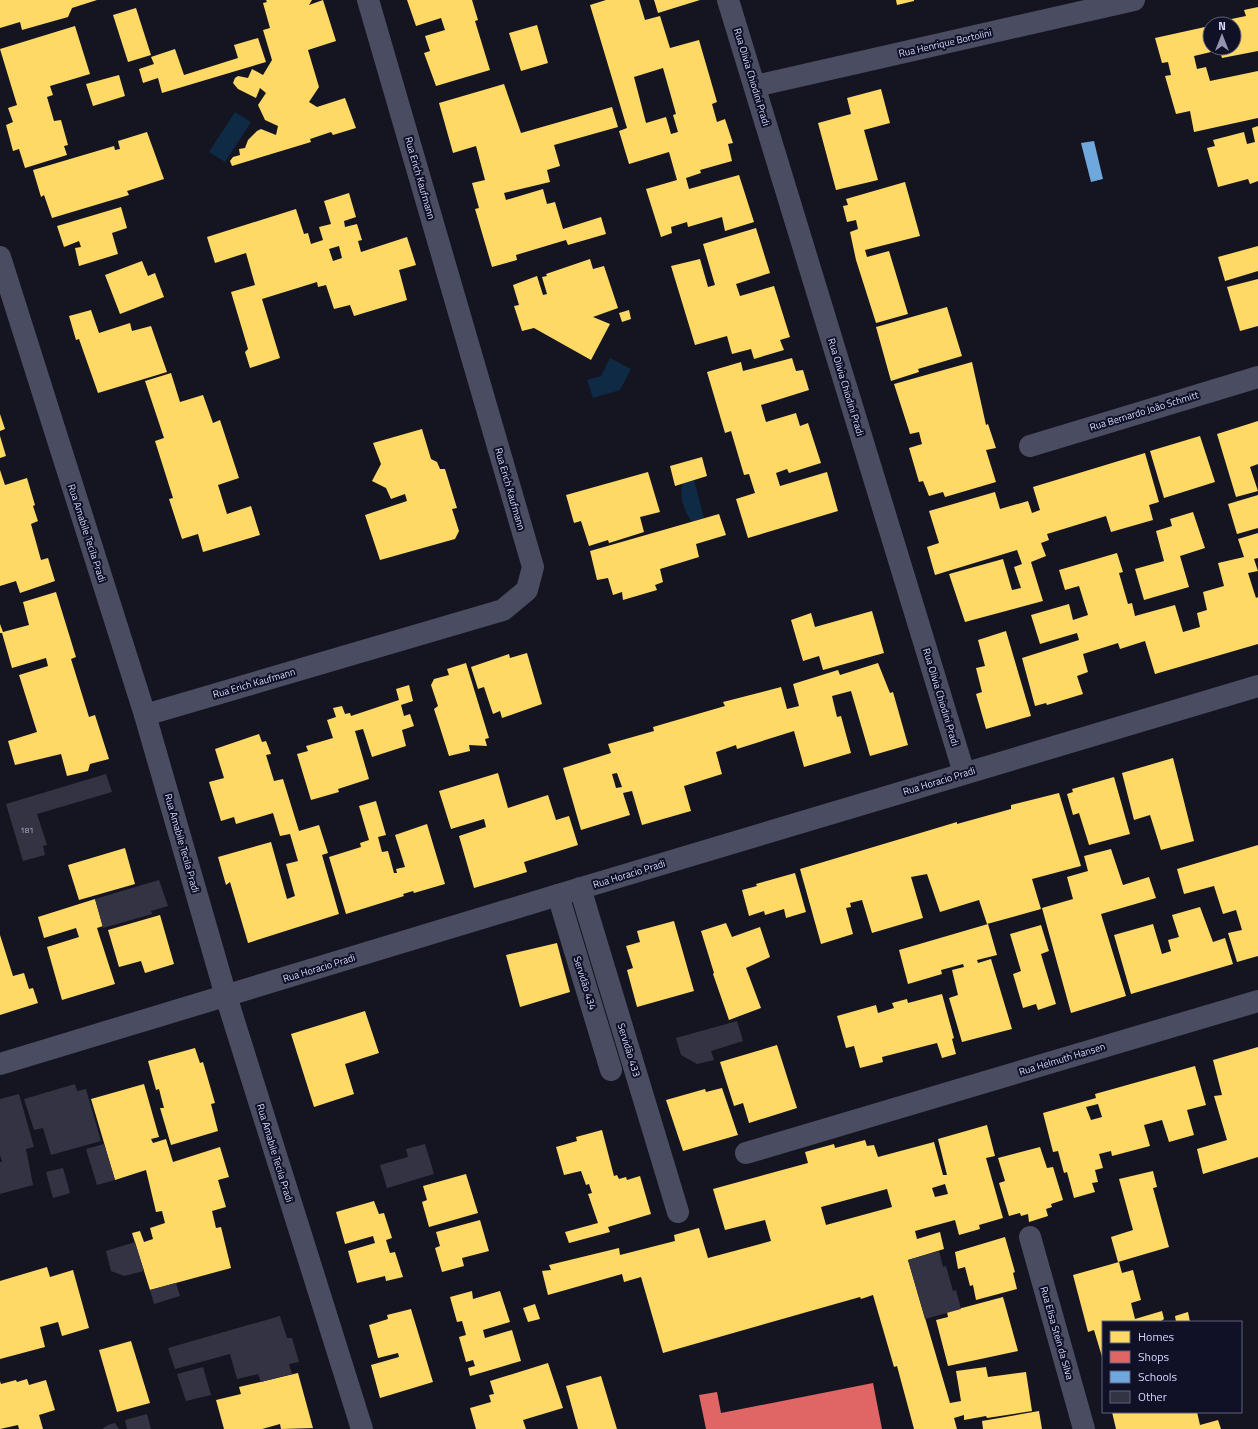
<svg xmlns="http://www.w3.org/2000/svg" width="1258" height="1429" font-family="'Titillium Web',sans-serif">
  <rect width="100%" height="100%" fill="#151521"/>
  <g fill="#0e2a44">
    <polygon points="235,112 251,122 225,162 209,152"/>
    <polygon points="610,358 631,369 620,390 593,398 587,380 601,376"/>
    <path d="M694 480 704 518 692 522C683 509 680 498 682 483Z"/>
  </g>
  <g fill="#ffd966" fill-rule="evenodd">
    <polygon points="0,0 97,0 72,8 68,17 22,30 20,22 0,28"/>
    <polygon points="266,0 312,0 309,5 323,0 336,41 308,50 319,87 309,102 317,107 345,98 356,128 333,135 331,132 310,139 311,142 232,166 230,161 233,157 240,155 239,149 245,148 248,140 257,131 261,129 276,135 278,126 265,120 258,105 266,93 260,88 256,98 238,89 233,83 235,78 238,76 248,78 252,69 263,75 272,60 263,30 270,28 263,3 267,2"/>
    <polygon points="407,0 472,0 478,20 475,21 490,70 436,86 424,53 430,51 425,36 445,30 441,18 416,26"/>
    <path d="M606 0H639L645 20 660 16 670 48 699 40 717 102 712 104 717 122 725 119 733 143 728 144 732 161 700 170 701 173 686 178 689 189 739 175 754 222 725 231 722 217 688 227 687 222 671 227 672 233 661 237 646 189 677 180 669 152 629 164 619 131 627 128 590 5ZM663 68 676 114 673 115 678 132 671 134 666 117 646 123 634 77Z"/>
    <polygon points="654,0 700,0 658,13"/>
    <polygon points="896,0 914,0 914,1 897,5"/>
    <polygon points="1258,7 1258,51 1222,58 1219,48 1234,48 1234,24 1212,23 1246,16 1244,10"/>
    <polygon points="136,8 151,55 128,62 113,15"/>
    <polygon points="537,25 548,63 521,71 509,33"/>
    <polygon points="75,26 90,74 50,86 53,95 47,97 54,121 61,120 68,145 64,146 67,155 25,168 19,149 13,151 6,125 13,122 8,108 17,105 0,49"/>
    <polygon points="1205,27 1211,52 1194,56 1197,69 1206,67 1210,81 1258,71 1258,118 1194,132 1190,111 1176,114 1165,76 1171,75 1168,62 1162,63 1155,38"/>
    <polygon points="258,38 266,62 162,93 158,78 143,83 139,69 154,64 151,57 175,49 184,75 238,58 234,45"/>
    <polygon points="119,75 125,96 93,106 86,84"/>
    <polygon points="504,84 521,133 612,107 618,127 554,145 560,166 547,170 550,182 504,193 506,200 543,189 547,204 555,202 563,229 601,217 606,234 568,245 566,240 516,255 517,260 492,267 475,209 479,208 472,183 485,180 476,146 453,153 439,103"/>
    <polygon points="881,89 890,123 864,130 878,180 836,190 818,123 851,114 847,98"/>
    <polygon points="1258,126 1258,181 1250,184 1248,179 1218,187 1207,148 1215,146 1213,140 1244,132 1247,144 1255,142 1252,128"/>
    <polygon points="147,132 164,179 127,191 129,195 52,218 44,195 41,197 33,170 114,146 115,150 120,149 118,141"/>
    <polygon points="905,182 920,236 865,250 867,257 889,251 908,314 876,323 856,260 850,232 858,229 856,220 847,222 843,206 848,205 846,199"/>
    <path d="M349 193 356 217 344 221 345 227 357 224 362 240 358 241 361 252 407 237 416 265 399 270 407 300 354 316 350 305 334 309 326 285 318 287 317 282 262 299 280 358 250 368 245 352 248 349 231 292 255 285 246 253 215 263 207 237 296 209 304 234 308 233 311 244 323 240 319 227 331 224 324 201ZM339 246 342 258 333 261 329 249Z"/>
    <polygon points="121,207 127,228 112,233 118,254 79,266 75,248 81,247 79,241 64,247 57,226"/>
    <polygon points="756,228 770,273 736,284 740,296 774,286 790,337 780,340 784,350 754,359 751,349 732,354 727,336 695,345 671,266 700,259 708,287 715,285 703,244"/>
    <polygon points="1258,246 1258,271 1225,281 1218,257"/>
    <polygon points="590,259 593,269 604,266 618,308 593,317 610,324 591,360 534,328 522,331 514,306 519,305 513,285 537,276 543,295 547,294 542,277 547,276 546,274"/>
    <polygon points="142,261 148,276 155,273 164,297 120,314 105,275"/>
    <polygon points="1258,279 1258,326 1240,331 1227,287"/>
    <polygon points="947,307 962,356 918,369 919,372 891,381 876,327"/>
    <polygon points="91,310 99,333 130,323 132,331 151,326 167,372 98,393 79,339 76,340 69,316"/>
    <polygon points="629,310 631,319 622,322 619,313"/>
    <polygon points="792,358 796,371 803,370 809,390 761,405 766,422 796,413 800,426 808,423 821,463 789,473 787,469 776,473 780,486 827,472 838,511 748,538 736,499 755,493 749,474 744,475 731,431 725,433 707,372 741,362 743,371"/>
    <polygon points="972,362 986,425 988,424 996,448 986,450 996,482 945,497 943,492 929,496 923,481 919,482 909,448 922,444 919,432 910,434 894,384"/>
    <polygon points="171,373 180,402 203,395 213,423 220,420 239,478 218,485 227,514 251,506 260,535 203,552 198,534 182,539 169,499 173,498 155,441 164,438 145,381"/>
    <polygon points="0,414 5,429 0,431"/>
    <polygon points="1258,421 1258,464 1250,467 1258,491 1236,497 1217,434"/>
    <polygon points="422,429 431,459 437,462 440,469 445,469 457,508 452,509 459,531 455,539 380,560 365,515 407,501 405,494 391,499 386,488 372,481 381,464 373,443"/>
    <polygon points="0,436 6,456 0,458"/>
    <polygon points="1200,436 1215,482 1164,498 1150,451"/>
    <polygon points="1145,453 1159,502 1149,505 1153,520 1111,532 1106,516 1047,534 1049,540 1041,543 1046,556 1031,562 1043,601 965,622 949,574 1003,559 1012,590 1021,588 1014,567 1022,564 1017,550 935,575 927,547 939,543 929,511 995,492 1000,509 1028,501 1032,513 1040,510 1033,487"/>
    <polygon points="702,457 707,476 675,486 670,466"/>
    <polygon points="0,470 5,485 27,478 35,505 33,506 38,521 31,524 41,560 48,558 55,581 20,593 16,581 0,586"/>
    <polygon points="648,472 660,512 640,517 644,532 609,543 608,540 589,546 581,521 574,523 566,495"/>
    <polygon points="1258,495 1258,528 1237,534 1228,504"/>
    <polygon points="1193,512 1205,548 1180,556 1189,587 1144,600 1135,569 1164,561 1156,531 1172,526 1170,519"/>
    <polygon points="719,514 726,535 696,544 699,557 660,569 663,582 655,585 657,590 623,600 622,592 613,595 608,578 597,580 590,551"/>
    <polygon points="1258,533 1258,558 1254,559 1258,571 1248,573 1256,598 1258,597 1258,644 1155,674 1145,641 1120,649 1118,643 1083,654 1088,672 1077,676 1083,694 1047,705 1046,703 1035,706 1022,658 1079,640 1077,633 1040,644 1031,615 1069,604 1073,620 1088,615 1079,586 1065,590 1059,570 1117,553 1123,572 1119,573 1128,604 1132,603 1135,616 1175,605 1183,632 1200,627 1197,613 1207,610 1203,592 1224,586 1218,563 1244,557 1238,539"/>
    <polygon points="56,592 76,657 71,659 89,717 95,715 109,759 90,764 88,771 67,776 61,754 15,765 8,741 37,732 19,675 48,666 46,658 12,668 2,633 0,633 0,624 3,632 29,625 23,602"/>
    <polygon points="872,611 884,653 823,670 819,656 803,661 791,620 811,613 815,627"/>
    <polygon points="1006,631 1031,716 986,729 976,694 982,692 976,668 985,666 978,640"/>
    <polygon points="527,653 542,704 502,718 500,711 493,714 484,687 478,689 471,667 509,654 510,658"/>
    <polygon points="466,663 489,738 485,739 487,746 469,745 470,751 449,756 434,709 438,706 431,685 434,679 449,675 447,669"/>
    <path d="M878 663 890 693 893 692 908 745 870 756 851 691 832 696 837 717 841 716 851 753 804 767 794 731 737 749 736 745 716 752 722 774 684 786 691 811 642 825 632 791 623 793 630 815 581 830 563 768 611 753 608 744 654 731 653 727 725 706 723 702 781 687 787 709 799 706 793 684 838 670 840 675ZM617 773 622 787 616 788 612 774Z"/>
    <polygon points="409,685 413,701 401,705 404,716 410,714 414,726 402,730 406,746 372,757 363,729 355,731 369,779 338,789 339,792 311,800 297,754 308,751 306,746 333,738 327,720 336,717 333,708 342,706 345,714 350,713 351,716 399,700 396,689"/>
    <polygon points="259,734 262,742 266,741 271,754 266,755 274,781 283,779 299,831 319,825 328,853 322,855 339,914 248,943 230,882 226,885 218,857 271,842 287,899 295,896 286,864 298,861 290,834 280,836 273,813 236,824 234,817 221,821 209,782 224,778 215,749"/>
    <polygon points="1173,758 1194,841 1161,850 1150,815 1134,820 1122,773"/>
    <polygon points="498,773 508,808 548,795 556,820 569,816 578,845 524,862 527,872 474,888 459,836 486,827 484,819 451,829 439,791"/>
    <polygon points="1114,777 1130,834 1089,845 1079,813 1073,815 1067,794 1073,792 1072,789"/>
    <polygon points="1059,793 1081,866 1032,879 1041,909 987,924 979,900 940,912 927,874 911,877 923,918 872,933 862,900 850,903 851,907 846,908 853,934 821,944 800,869 957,822 957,824 1011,809 1011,805"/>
    <polygon points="376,801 386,835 378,837 382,852 388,851 394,873 397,873 396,869 405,867 395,835 427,824 445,884 414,893 413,891 403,894 404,896 346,914 329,857 361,847 360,843 369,840 359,806"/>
    <polygon points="1258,845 1258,956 1237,962 1228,933 1242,930 1236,910 1223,914 1214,886 1184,894 1177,869"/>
    <polygon points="125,848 135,884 79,900 68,865"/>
    <polygon points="1111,849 1123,885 1149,877 1156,898 1101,914 1126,996 1071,1013 1042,908 1073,899 1067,877 1088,871 1084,856"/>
    <polygon points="795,873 806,912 786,918 784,909 765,915 764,911 749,916 742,890 757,886 756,884"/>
    <polygon points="95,899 103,926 97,928 115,984 62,1000 47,947 79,937 76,928 44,938 38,917"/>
    <polygon points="1200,907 1213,942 1225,938 1233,964 1131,994 1114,935 1153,924 1162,954 1171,951 1168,940 1179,937 1172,915"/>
    <polygon points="160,915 174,964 145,973 141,961 119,967 108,930"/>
    <polygon points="674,921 694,991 637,1007 627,970 633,968 626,946 640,942 637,931"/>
    <polygon points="726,923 732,937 760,927 770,957 746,968 761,1008 729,1020 713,974 714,973 701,931"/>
    <polygon points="988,924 997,955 977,960 978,963 991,959 1012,1029 962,1042 949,998 958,995 952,970 964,967 963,964 941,970 942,974 908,984 899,950"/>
    <polygon points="1041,925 1049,951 1041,954 1056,1004 1038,1010 1036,1004 1023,1008 1013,974 1021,971 1010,934"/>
    <polygon points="0,935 13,976 24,973 29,989 33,988 38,1003 0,1015"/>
    <polygon points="557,943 570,992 520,1007 506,955"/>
    <polygon points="942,994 954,1038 952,1039 956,1054 942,1058 937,1043 882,1057 883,1062 860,1068 854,1046 846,1048 837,1016 876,1005 878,1013 894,1008 892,1003 907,999 908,1003"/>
    <polygon points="365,1011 379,1053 345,1064 354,1094 314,1107 291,1034"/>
    <polygon points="777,1045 797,1108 749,1123 743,1103 734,1106 720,1062"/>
    <polygon points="1258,1047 1258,1157 1203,1174 1197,1149 1227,1140 1214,1096 1222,1095 1213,1060"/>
    <polygon points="195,1048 200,1063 203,1062 215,1103 211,1104 218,1131 171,1145 160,1108 164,1108 159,1089 156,1090 148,1061"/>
    <path d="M1195 1066 1206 1105 1187 1110 1194 1135 1169 1142 1162 1120 1144 1125 1150 1146 1112 1156 1111 1151 1099 1154 1103 1168 1095 1170 1098 1182 1092 1183 1095 1192 1074 1198 1067 1172 1064 1173 1058 1151 1053 1152 1043 1113 1096 1098 1095 1094ZM1098 1104 1102 1117 1091 1120 1086 1107Z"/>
    <polygon points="144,1084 159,1137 151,1139 153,1143 166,1139 173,1162 220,1147 229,1177 218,1180 226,1207 212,1211 216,1228 221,1227 231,1268 150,1290 132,1233 140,1231 144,1242 153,1239 150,1228 165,1223 162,1211 156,1212 146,1170 115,1180 91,1099"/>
    <polygon points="722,1088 738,1135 683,1151 666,1100 705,1089 706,1092"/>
    <path d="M987 1125 995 1156 986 1158 1003 1218 979 1225 980 1229 959 1235 955 1220 915 1231 917 1239 940 1232 944 1249 908 1260 950 1403 961 1401 956 1371 986 1367 988 1377 1026 1372 1032 1411 987 1418 986 1416 964 1420V1415L954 1418 957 1429H914L897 1366 894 1367 873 1295 861 1299 860 1297 663 1353 641 1277 624 1282 622 1274 548 1295 542 1271 551 1270 549 1265 619 1248 620 1255 675 1241 674 1235 699 1228 708 1258 771 1241 765 1220 725 1230 713 1189 808 1163 805 1152 834 1144 835 1148 865 1140 867 1146 874 1145 878 1157 934 1142 943 1175H947L938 1139ZM945 1184 948 1194 935 1197 932 1188ZM887 1189 892 1207 826 1225 821 1207Z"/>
    <polygon points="602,1130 614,1176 617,1175 619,1179 626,1177 627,1180 640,1176 651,1214 608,1227 610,1232 569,1243 565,1232 598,1223 588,1194 592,1193 589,1184 586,1185 581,1171 564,1175 556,1147 577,1141 576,1137"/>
    <polygon points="1040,1147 1047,1168 1053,1167 1063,1200 1051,1204 1052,1207 1046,1209 1048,1216 1029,1222 1028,1214 1021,1216 1020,1213 1009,1216 999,1183 1005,1181 998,1158"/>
    <polygon points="1153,1171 1157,1187 1153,1188 1169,1247 1118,1262 1111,1237 1133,1230 1119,1179"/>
    <polygon points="466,1174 478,1213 429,1227 422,1202 427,1200 423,1186"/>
    <polygon points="374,1201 379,1214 384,1213 392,1238 386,1240 390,1253 395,1252 403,1277 386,1281 385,1276 357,1283 348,1251 375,1243 373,1236 345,1244 336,1212"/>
    <polygon points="480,1220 489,1251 462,1258 464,1266 442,1272 435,1248 440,1246 436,1232"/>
    <polygon points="1005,1237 1015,1272 1013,1273 1017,1289 976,1300 973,1285 970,1286 965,1267 958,1269 955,1252"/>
    <polygon points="1119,1262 1122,1273 1133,1270 1141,1300 1131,1303 1135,1319 1162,1311 1164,1319 1160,1322 1103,1322 1103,1360 1094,1330 1088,1332 1073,1275"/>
    <polygon points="47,1267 50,1277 73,1270 89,1328 62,1336 58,1322 40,1327 45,1347 0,1359 0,1281"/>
    <polygon points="472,1291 473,1299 500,1291 510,1322 483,1330 485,1338 512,1330 521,1361 470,1376 468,1368 475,1366 473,1360 466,1362 459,1337 466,1335 462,1321 457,1322 450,1297"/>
    <polygon points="1003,1297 1018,1351 948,1366 936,1320 948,1317 947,1312"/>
    <polygon points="535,1304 540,1319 528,1322 523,1308"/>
    <polygon points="411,1309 433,1382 380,1398 371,1365 399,1357 398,1353 378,1358 369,1325 388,1319 387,1315"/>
    <polygon points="1188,1312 1190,1322 1176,1322 1175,1316"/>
    <polygon points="131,1341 150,1403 117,1412 99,1350"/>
    <polygon points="548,1363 563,1408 523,1420 526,1429 476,1429 470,1408 491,1402 489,1395 494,1394 490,1381"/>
    <polygon points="298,1373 313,1428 281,1429 280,1424 262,1429 224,1429 216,1400 241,1394 239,1387"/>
    <polygon points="601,1376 617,1429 578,1429 566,1386"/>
    <polygon points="27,1379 29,1385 46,1380 55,1410 39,1415 43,1429 19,1429 18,1425 0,1429 0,1381 1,1384 16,1380 17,1382"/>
    <polygon points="1039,1411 1042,1429 983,1429 982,1421"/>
    <polygon points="1112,1412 1197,1412 1200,1425 1218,1420 1221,1429 1116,1429"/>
  </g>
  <polygon fill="#e06666" points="873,1383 882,1429 706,1429 699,1395 717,1392 721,1413"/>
  <polygon fill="#6fa8dc" points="1094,141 1103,179 1091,182 1081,143"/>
  <g fill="#333343">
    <polygon points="106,774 112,792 37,814 47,845 43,846 45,855 23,861 6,804"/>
    <polygon points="159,880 168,906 151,911 152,914 103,928 95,899"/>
    <polygon points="737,1021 743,1041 711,1051 714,1060 697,1064 681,1055 676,1038"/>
    <polygon points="75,1084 77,1091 86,1089 101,1141 51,1155 43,1128 34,1130 24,1099"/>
    <polygon points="19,1094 34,1147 26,1149 33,1185 0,1194 0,1162 2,1162 0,1155 0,1099"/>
    <polygon points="104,1144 115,1180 97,1185 86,1149"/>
    <polygon points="425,1144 434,1174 387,1188 380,1165 408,1157 406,1149"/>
    <polygon points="63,1168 70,1193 53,1198 46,1172"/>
    <polygon points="135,1242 144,1271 124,1276 111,1271 106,1251"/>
    <polygon points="939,1251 943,1267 946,1266 953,1291 956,1290 961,1309 925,1319 908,1260"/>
    <polygon points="176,1283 180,1296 154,1304 150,1290"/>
    <polygon points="280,1316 287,1338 292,1338 299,1362 289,1364 292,1374 261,1382 258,1374 237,1379 230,1354 175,1369 168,1348"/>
    <polygon points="203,1367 211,1395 186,1401 177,1374"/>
    <polygon points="147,1414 151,1429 127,1429 125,1420"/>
    <polygon points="115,1423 119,1429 102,1429 108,1425"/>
  </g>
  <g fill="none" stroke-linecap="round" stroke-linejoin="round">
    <g stroke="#4a4c61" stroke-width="22">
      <polyline points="728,0 964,773"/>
      <polyline points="755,86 1134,0"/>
      <polyline points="0,257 145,715 226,996 362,1429"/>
      <polyline points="1030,446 1258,377"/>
      <polyline points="145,715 503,610 527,590 533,567 368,0"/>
      <polyline points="580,888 678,1212"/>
      <polyline points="558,895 611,1070"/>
      <polyline points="0,1064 558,895 1258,686"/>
      <polyline points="746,1153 1258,1001"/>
      <polyline points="1030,1237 1084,1429"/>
    </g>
  </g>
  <g text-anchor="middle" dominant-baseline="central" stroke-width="4" stroke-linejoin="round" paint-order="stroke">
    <g font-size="8" fill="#acafcf">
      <text x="27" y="830">181</text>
    </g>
    <g font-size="10" fill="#d5d8fe" stroke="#101026">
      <text transform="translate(945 43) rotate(-13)">Rua Henrique Bortolini</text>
      <text transform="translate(752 77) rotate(73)">Rua Olivia Chiodini Pradi</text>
      <text transform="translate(420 178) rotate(74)">Rua Erich Kaufmann</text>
      <text transform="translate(846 387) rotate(73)">Rua Olivia Chiodini Pradi</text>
      <text transform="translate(1144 411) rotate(-17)">Rua Bernardo João Schmitt</text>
      <text transform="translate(510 489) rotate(74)">Rua Erich Kaufmann</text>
      <text transform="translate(87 533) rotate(72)">Rua Amabile Tecila Pradi</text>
      <text transform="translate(254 683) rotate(-16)">Rua Erich Kaufmann</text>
      <text transform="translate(941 697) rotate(73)">Rua Olivia Chiodini Pradi</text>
      <text transform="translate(939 781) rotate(-17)">Rua Horacio Pradi</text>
      <text transform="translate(182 843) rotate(74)">Rua Amabile Tecila Pradi</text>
      <text transform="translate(629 874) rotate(-17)">Rua Horacio Pradi</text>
      <text transform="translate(319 968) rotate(-17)">Rua Horacio Pradi</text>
      <text transform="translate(585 983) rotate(73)">Servidão 434</text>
      <text transform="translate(629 1050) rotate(73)">Servidão 433</text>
      <text transform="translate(1062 1059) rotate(-17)">Rua Helmuth Hansen</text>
      <text transform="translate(275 1153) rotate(73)">Rua Amabile Tecila Pradi</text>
      <text transform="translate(1057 1333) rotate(74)">Rua Elisa Stein da Silva</text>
    </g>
  </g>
  <rect x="1102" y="1321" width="140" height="92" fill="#101026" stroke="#5f607c"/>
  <rect x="1110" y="1331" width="20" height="12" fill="#ffd966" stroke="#5f607c"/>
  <text x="1138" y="1341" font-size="12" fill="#d5d8fe">Homes</text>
  <rect x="1110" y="1351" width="20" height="12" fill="#e06666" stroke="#5f607c"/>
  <text x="1138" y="1361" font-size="12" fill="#d5d8fe">Shops</text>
  <rect x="1110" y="1371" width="20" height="12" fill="#6fa8dc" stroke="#5f607c"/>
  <text x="1138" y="1381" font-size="12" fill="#d5d8fe">Schools</text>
  <rect x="1110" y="1391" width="20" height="12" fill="#333343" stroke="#5f607c"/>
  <text x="1138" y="1401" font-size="12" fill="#d5d8fe">Other</text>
  <g transform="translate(1222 36)"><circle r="19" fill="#101026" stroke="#5f607c"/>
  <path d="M0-3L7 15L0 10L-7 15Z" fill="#9294b1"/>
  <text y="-6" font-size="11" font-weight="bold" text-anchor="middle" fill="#d5d8fe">N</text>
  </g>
</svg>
